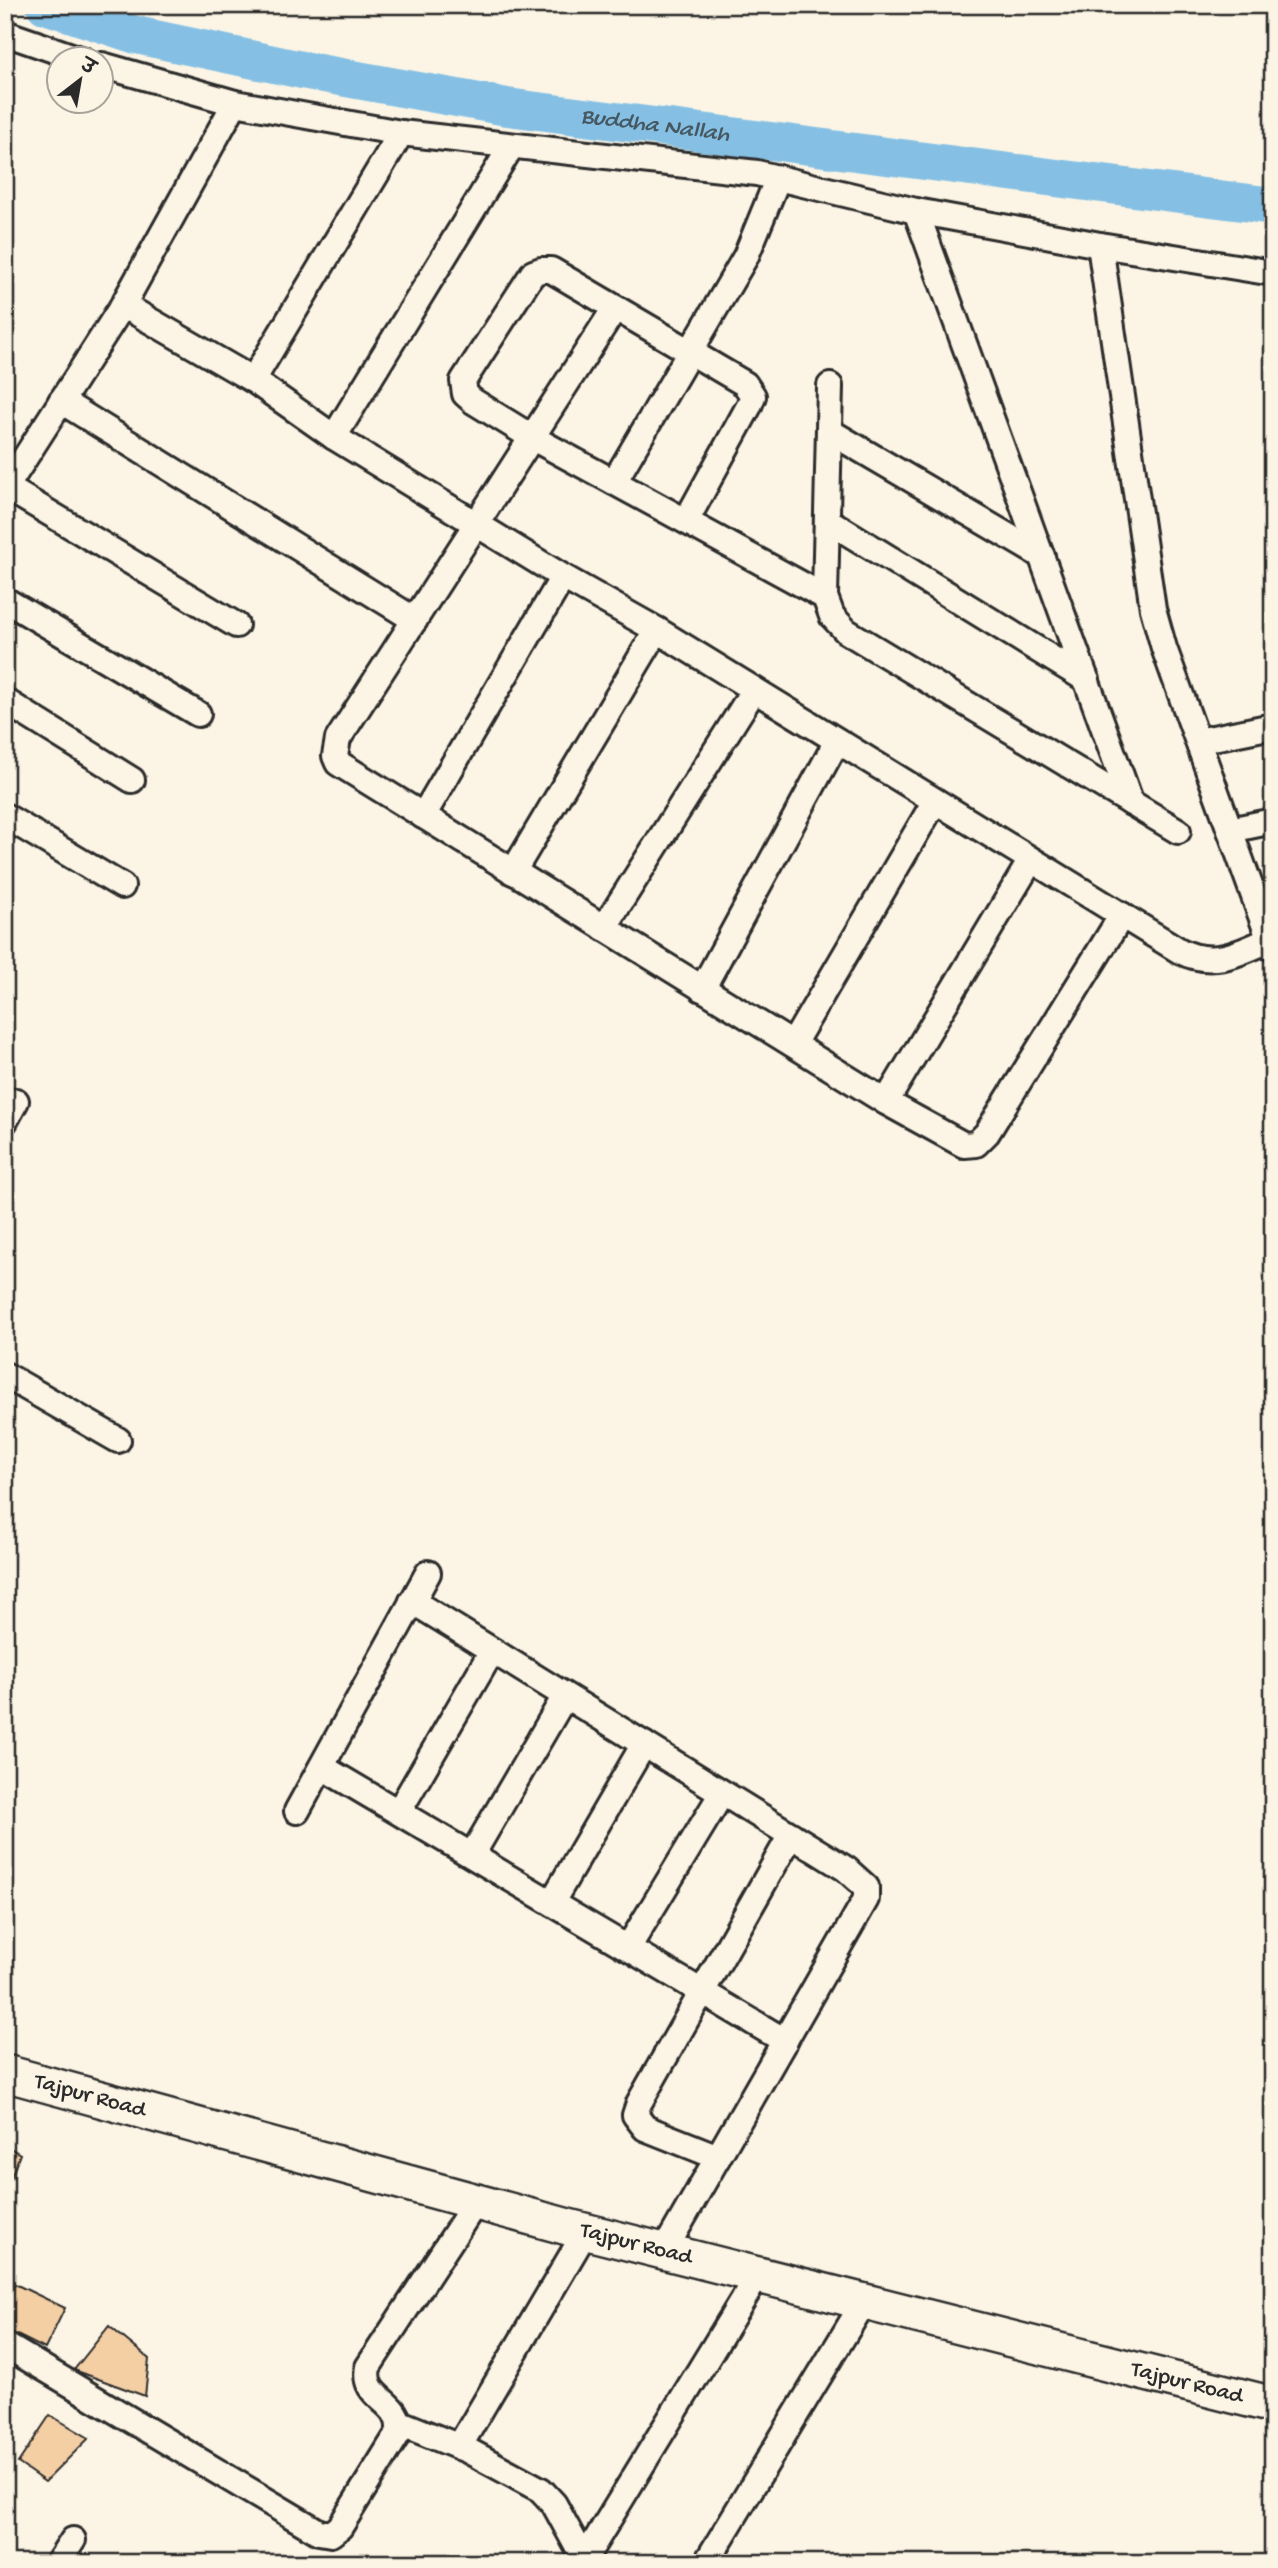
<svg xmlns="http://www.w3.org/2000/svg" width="1278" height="2568" font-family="'Gochi Hand','Playpen Sans Deva',sans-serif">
  <rect width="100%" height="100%" fill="#fcf5e5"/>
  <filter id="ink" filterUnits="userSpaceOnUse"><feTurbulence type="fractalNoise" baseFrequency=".0143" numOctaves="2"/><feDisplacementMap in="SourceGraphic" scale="14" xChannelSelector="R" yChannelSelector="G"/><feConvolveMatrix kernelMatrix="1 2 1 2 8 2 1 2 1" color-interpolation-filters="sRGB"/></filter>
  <g filter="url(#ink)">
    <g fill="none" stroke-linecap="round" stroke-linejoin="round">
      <path stroke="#85c0e4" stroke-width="38" id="s1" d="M45 5 136 35 302 70 507 107 1273 206"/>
    </g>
    <g fill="#f4cfa4" stroke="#2b2b2b" stroke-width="2">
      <polygon points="5,2145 20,2154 9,2183 5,2182"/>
      <polygon points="15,2284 65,2308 45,2349 5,2329 5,2301"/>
      <polygon points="109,2326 149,2359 145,2396 74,2370"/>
      <polygon points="50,2415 89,2438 45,2482 18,2463"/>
    </g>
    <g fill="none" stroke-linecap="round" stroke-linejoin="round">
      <g stroke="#2b2b2b" stroke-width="30">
        <g id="street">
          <polyline points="5,33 83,60"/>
          <polyline points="102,65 235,103 401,133 757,173 916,211 1100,245 1273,273"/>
          <polyline points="916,211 1131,803"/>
          <polyline points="1100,245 1153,609 1164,648 1273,949"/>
          <path d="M123 305 253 380 334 437 563 577 657 630 1180 951C1214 968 1240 953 1273 938"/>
          <polyline points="615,308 338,739 335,756 338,763 886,1102 964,1145 976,1144 987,1133 1122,915"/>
          <polyline points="253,380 401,133"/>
          <polyline points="830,386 825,597 832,616 846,631 1178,831"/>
          <polyline points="61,401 415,620"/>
          <polyline points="829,431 1042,556"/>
          <polyline points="334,437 511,147"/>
          <polyline points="614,482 746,256 778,178"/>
          <polyline points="6,487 236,625"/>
          <polyline points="5,489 123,305 235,103"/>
          <polyline points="827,520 1087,680"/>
          <polyline points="686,521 749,406 753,396 745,384 551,270 541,270 533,273 463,381 465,394 473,401 533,438 825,597"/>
          <polyline points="5,600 198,714"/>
          <polyline points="5,701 132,780"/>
          <polyline points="1198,741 1273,726"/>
          <polyline points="5,816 122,886"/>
          <polyline points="423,816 563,577"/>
          <polyline points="1230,830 1273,821"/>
          <polyline points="513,872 657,630"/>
          <polyline points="604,928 754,690"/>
          <polyline points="702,989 837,741"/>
          <polyline points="793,1044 935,801"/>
          <polyline points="886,1102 1031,860"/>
          <polyline points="5,1121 16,1101"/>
          <polyline points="5,1375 118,1440"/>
          <polyline points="412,1601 846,1869 866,1887 866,1899 664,2251"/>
          <polyline points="322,1767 785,2041"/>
          <polyline points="297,1811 428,1573"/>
          <polyline points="399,1811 492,1651"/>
          <polyline points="472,1855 565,1696"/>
          <polyline points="552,1902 644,1744"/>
          <polyline points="628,1948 722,1793"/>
          <polyline points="718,2157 645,2128 635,2115 639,2103 791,1835"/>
          <path d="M5 2345 319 2532 331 2534 340 2527 399 2432C402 2399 361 2401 368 2367L476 2202"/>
          <polyline points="400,2423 467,2450 541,2490 554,2504 584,2559"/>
          <polyline points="459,2447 586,2231"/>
          <polyline points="58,2563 73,2540"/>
          <polyline points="582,2563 758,2275"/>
          <polyline points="706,2563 864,2302"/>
        </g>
      </g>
      <g stroke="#2b2b2b" stroke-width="40">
        <g id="secondary">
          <path id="s2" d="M5 2073 568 2227 1273 2405"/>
        </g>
      </g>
      <use href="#street" stroke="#fcf5e5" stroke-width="24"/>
      <use href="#secondary" stroke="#fcf5e5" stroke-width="35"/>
    </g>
  </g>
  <g text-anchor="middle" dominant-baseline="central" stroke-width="5" stroke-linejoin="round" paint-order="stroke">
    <g font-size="23" fill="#2b2b2b" stroke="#fcf5e5">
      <text stroke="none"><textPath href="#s2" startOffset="88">Tajpur Road</textPath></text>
      <text stroke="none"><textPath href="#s2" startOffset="654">Tajpur Road</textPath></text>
      <text stroke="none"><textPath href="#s2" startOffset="1222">Tajpur Road</textPath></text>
    </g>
    <g font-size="24" font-style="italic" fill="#465862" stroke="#fcf5e5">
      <text stroke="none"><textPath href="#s1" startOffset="623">Buddha Nallah</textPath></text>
    </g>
  </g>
  <rect width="1278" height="2568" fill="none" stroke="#fcf5e5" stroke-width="28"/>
  <rect x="14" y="14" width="1250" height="2540" fill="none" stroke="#2b2b2b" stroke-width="2.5" filter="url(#ink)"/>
  <g transform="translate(80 80) rotate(31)"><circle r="33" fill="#fcf5e5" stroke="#a8a49b" stroke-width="2"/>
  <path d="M0-5L12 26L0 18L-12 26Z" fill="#2b2b2b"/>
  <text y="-10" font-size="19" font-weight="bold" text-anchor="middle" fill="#2b2b2b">उ</text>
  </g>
</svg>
